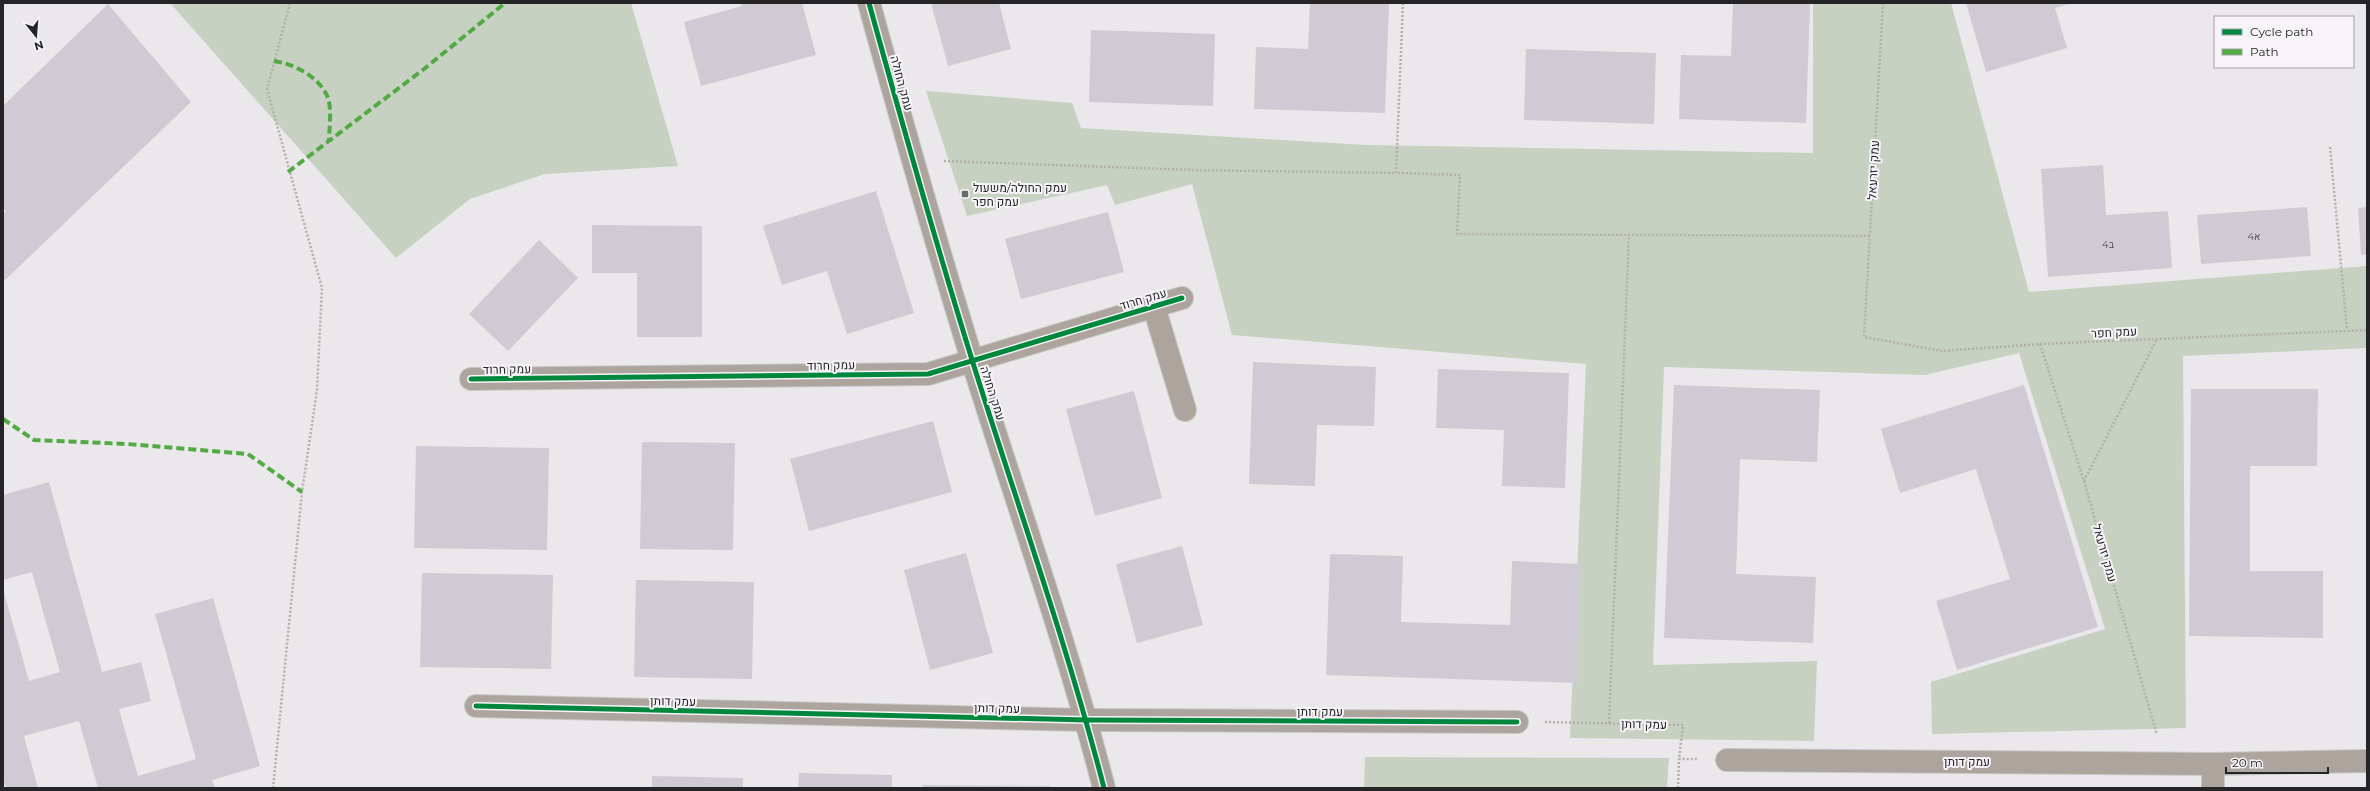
<svg xmlns="http://www.w3.org/2000/svg" width="2370" height="791" font-family="Montserrat,Heebo,sans-serif">
  <rect width="100%" height="100%" fill="#eae8eb"/>
  <g fill="#c6d1c1">
    <polygon points="170,3 631,3 678,166 545,174 470,199 396,258"/>
    <polygon points="1813,3 1951,3 2029,292 2367,266 2367,348 2183,356 2186,728 1932,734 1931,682 2105,629 2019,353 1925,375 1664,367 1653,665 1817,661 1814,741 1570,738 1586,364 1232,335 1192,184 1115,205 1107,185 967,216 926,91 1072,103 1081,128 1366,145 1813,153"/>
    <polygon points="1365,757 1669,758 1667,788 1364,788"/>
  </g>
  <g fill="#d0cad4">
    <polygon points="741,3 802,3 816,55 701,86 684,22 742,6"/>
    <polygon points="931,3 999,3 1011,49 948,66"/>
    <polygon points="1310,3 1389,3 1385,113 1254,109 1256,47 1308,49"/>
    <polygon points="1733,3 1810,3 1806,123 1679,119 1681,55 1731,56"/>
    <polygon points="1966,3 2072,3 2055,8 2067,48 1986,72"/>
    <polygon points="108,4 191,102 3,282 3,214 6,211 3,208 3,106"/>
    <polygon points="1091,30 1215,34 1213,106 1089,102"/>
    <polygon points="1526,49 1656,53 1654,124 1524,120"/>
    <polygon points="2103,165 2106,215 2168,211 2172,268 2048,277 2041,169"/>
    <polygon points="876,191 914,313 847,334 827,271 782,285 763,226"/>
    <polygon points="2307,207 2311,256 2201,264 2197,215"/>
    <polygon points="2367,207 2367,254 2361,255 2358,208"/>
    <polygon points="1108,212 1124,272 1021,299 1005,239"/>
    <polygon points="592,225 702,226 702,337 637,337 637,273 592,273"/>
    <polygon points="539,240 578,278 508,351 469,314"/>
    <polygon points="1253,362 1376,367 1374,426 1317,425 1315,486 1249,484"/>
    <polygon points="1438,369 1569,373 1565,488 1502,486 1504,430 1436,428"/>
    <polygon points="1674,385 1820,390 1817,462 1740,459 1736,574 1816,577 1813,643 1664,638"/>
    <polygon points="2024,385 2098,627 1957,670 1936,601 2010,579 1976,469 1900,493 1881,429"/>
    <polygon points="2191,389 2318,389 2317,466 2250,466 2250,571 2323,571 2323,638 2189,636"/>
    <polygon points="1134,391 1162,498 1095,516 1066,409"/>
    <polygon points="933,421 952,492 809,531 790,459"/>
    <polygon points="642,442 735,443 733,550 640,549"/>
    <polygon points="416,446 549,448 547,550 414,548"/>
    <polygon points="49,482 102,672 141,662 151,701 119,709 138,776 196,759 155,614 213,598 260,766 212,780 215,788 98,788 79,721 24,736 38,788 6,788 3,778 3,589 29,681 60,672 32,572 3,580 3,495"/>
    <polygon points="1182,546 1203,625 1137,643 1116,564"/>
    <polygon points="966,553 993,653 930,670 904,570"/>
    <polygon points="1330,554 1403,556 1401,622 1510,625 1512,561 1581,564 1577,683 1326,675"/>
    <polygon points="422,573 553,575 551,669 420,667"/>
    <polygon points="636,580 754,582 752,679 634,677"/>
    <polygon points="799,773 892,775 892,788 798,788"/>
    <polygon points="652,776 743,778 743,788 652,788"/>
    <polygon points="923,785 1050,786 1050,788 923,788"/>
  </g>
  <g fill="none" stroke-linecap="round" stroke-linejoin="round">
    <g stroke="#c7c6c7" stroke-width="24">
      <g id="minor">
        <path d="M869 3C902 123 936 244 973 363 1017 504 1067 644 1104 788"/>
        <polyline points="1154,307 1185,410"/>
        <polyline points="471,379 928,374 1182,298"/>
        <polyline points="476,706 1087,720 1517,722"/>
        <polyline points="1727,760 2213,764 2367,761"/>
        <polyline points="2213,764 2213,788"/>
      </g>
    </g>
    <g stroke="#b4afab" stroke-width="2.5" stroke-dasharray="2 2" stroke-linecap="butt">
      <polyline points="1403,3 1396,173 1460,175 1457,234 1869,236"/>
      <polyline points="1883,3 1864,337 1942,351 2040,344 2367,330"/>
      <polyline points="2330,147 2347,330"/>
      <polyline points="944,161 1193,170 1396,173"/>
      <polyline points="2040,344 2084,481 2157,735"/>
      <polyline points="2084,481 2157,339"/>
      <polyline points="1545,722 1683,725 1679,759 1698,759"/>
      <polyline points="1609,723 1629,235"/>
      <polyline points="273,788 302,492 317,390 322,288 267,89 290,3"/>
      <polyline points="1678,788 1679,759"/>
    </g>
    <use href="#minor" stroke="#ada59d" stroke-width="22"/>
    <g stroke="#53aa44" stroke-width="4" stroke-dasharray="8 4" stroke-linecap="butt">
      <path d="M274 61C294 64 320 77 328 98 332 110 329 129 329 142"/>
      <polyline points="288,172 424,69 505,3"/>
      <polyline points="3,419 34,440 127,444 248,454 302,492"/>
    </g>
    <g stroke="#f7f4f9" stroke-width="8">
      <g id="cycleway">
        <path d="M869 3C902 123 936 244 973 363 1017 504 1067 644 1104 788"/>
        <polyline points="471,379 928,374 1182,298"/>
        <polyline points="476,706 1087,720 1517,722"/>
      </g>
    </g>
    <use href="#cycleway" stroke="#00873e" stroke-width="5"/>
  </g>
  <rect fill="#6a696b" stroke="#f7f4f9" stroke-width="1.5" x="961" y="190" width="8" height="8" rx="2"/>
  <g text-anchor="middle" dominant-baseline="central" stroke-width="4" stroke-linejoin="round" paint-order="stroke">
    <g font-size="10" fill="#504e52">
      <text x="2254" y="236">4א</text>
      <text x="2108" y="244">4ב</text>
    </g>
    <g font-size="12" fill="#252426" stroke="#f7f4f9">
      <text transform="translate(902 83) rotate(75)">עמק החולה</text>
      <text transform="translate(1873 170) rotate(-87)">עמק יזרעאל</text>
      <text transform="translate(1143 299) rotate(-17)">עמק חרוד</text>
      <text transform="translate(2114 332) rotate(-3)">עמק חפר</text>
      <text transform="translate(831 365) rotate(-1)">עמק חרוד</text>
      <text transform="translate(507 369) rotate(-1)">עמק חרוד</text>
      <text transform="translate(993 393) rotate(72)">עמק החולה</text>
      <text transform="translate(2105 553) rotate(74)">עמק יזרעאל</text>
      <text transform="translate(673 701) rotate(1)">עמק דותן</text>
      <text transform="translate(997 708) rotate(1)">עמק דותן</text>
      <text x="1320" y="711">עמק דותן</text>
      <text transform="translate(1644 724) rotate(1)">עמק דותן</text>
      <text x="1967" y="761">עמק דותן</text>
    </g>
    <g font-size="12" fill="#252426" stroke="#f7f4f9" text-anchor="start">
      <text x="973" y="187">עמק החולה/משעול<tspan x="973" dy="14">עמק חפר</tspan></text>
    </g>
  </g>
  <rect width="2370" height="791" fill="none" stroke="#252426" stroke-width="8"/>
  <rect x="2214" y="16" width="140" height="52" fill="#f7f4f9" stroke="#a3a1a5"/>
  <rect x="2222" y="29" width="20" height="6" fill="#00873e" stroke="#a3a1a5"/>
  <text x="2250" y="36" font-size="12" fill="#252426">Cycle path</text>
  <rect x="2222" y="49" width="20" height="6" fill="#53aa44" stroke="#a3a1a5"/>
  <text x="2250" y="56" font-size="12" fill="#252426">Path</text>
  <g transform="translate(36 36) rotate(163)" stroke="#f7f4f9" stroke-width="3" paint-order="stroke">
  <path d="M0-3L7 15L0 10L-7 15Z" fill="#252426"/>
  <text y="-6" font-size="11" font-weight="bold" text-anchor="middle" fill="#252426">N</text>
  </g>
  <path d="M2226 767v6h102v-6" fill="none" stroke="#252426" stroke-width="2"/>
  <text x="2232" y="767" font-size="12" fill="#252426" stroke="#f7f4f9" stroke-width="3" paint-order="stroke">20 m</text>
</svg>
